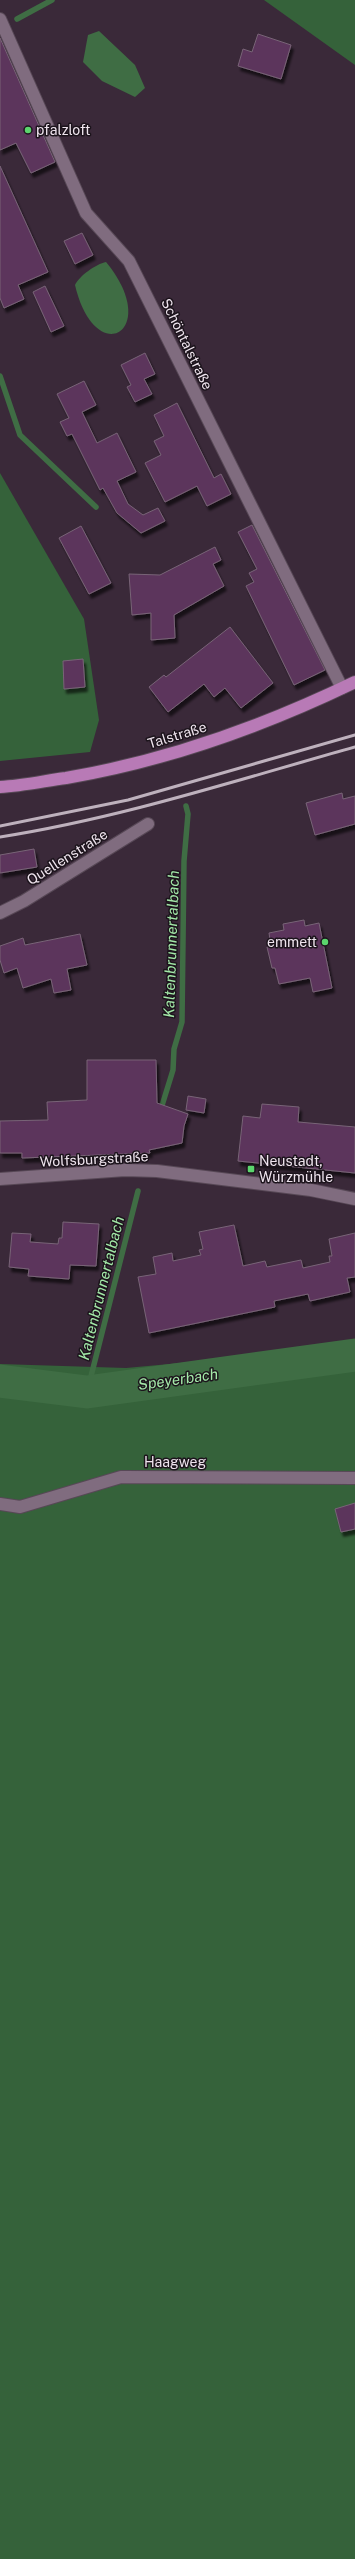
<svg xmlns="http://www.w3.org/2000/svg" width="355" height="2559" font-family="'Public Sans',sans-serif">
  <defs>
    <filter id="shadow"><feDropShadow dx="2.5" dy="4.5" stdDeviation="1" flood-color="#0009"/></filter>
  </defs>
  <rect width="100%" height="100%" fill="#3a2939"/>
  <g fill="#35623a">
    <polygon points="264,0 355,0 355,65"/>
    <polygon points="0,473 84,619 99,720 90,752 0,761"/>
    <polygon points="355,1347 355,2559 0,2559 0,1364 126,1368"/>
  </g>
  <g fill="#3f6d44">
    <polygon points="99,31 135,65 145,88 135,97 102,81 83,62 88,35"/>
    <path d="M106 262C163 331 95 371 75 285 79 276 96 264 106 262Z"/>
  </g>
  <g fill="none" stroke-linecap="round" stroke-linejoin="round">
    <g stroke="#3f6d44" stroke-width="5.5">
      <polyline points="17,19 52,0"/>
      <polyline points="0,376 20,435 96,507"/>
      <polyline points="160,1112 173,1070 174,1049 182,1022 184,861 188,814 186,806"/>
      <polyline points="87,1392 138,1191"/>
    </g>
    <polyline stroke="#3f6d44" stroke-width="33" points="0,1381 87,1392 355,1355"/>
  </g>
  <g fill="#5c345b" stroke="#786477" filter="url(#shadow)">
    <polygon points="258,34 291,45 281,79 238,66 243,49 252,52"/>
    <polygon points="0,38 55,162 31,173 16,143 0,150"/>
    <polygon points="0,166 48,272 18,285 24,299 4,308 0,298"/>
    <polygon points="82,233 93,255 75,264 64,241"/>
    <polygon points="45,286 64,326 51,332 33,292"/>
    <polygon points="145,353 155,374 144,379 152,394 135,402 127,387 131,385 121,365"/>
    <polygon points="84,381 96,405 82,412 97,443 117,433 136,472 117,481 128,504 143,515 158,508 165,521 141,533 117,513 103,488 100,490 72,434 67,436 60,422 69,418 57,394"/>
    <polygon points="177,403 214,478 221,474 231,494 207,506 197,486 165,502 145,463 161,455 154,441 164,436 154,415"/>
    <polygon points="252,525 325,670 294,685 246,586 254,582 249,573 257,569 238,532"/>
    <polygon points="81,526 111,583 89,594 59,538"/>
    <polygon points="215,547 221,560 213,564 224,586 174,615 175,638 151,640 151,613 132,615 129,574 160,575"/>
    <polygon points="230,627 273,683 241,708 225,688 214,697 204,684 168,712 149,687 164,675 166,677"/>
    <polygon points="83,659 85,687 64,689 63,661"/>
    <polygon points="342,793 343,799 355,796 355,824 315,835 306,803"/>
    <polygon points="34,849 37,867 0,873 0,855"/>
    <polygon points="304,920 305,926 319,923 332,988 313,992 310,978 279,984 275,968 272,968 267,947 271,946 269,933 284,930 283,924"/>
    <polygon points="80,934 87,965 67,969 71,990 54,993 51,979 23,988 17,968 4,973 0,960 0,946 23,938 25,945"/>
    <polygon points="87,1060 156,1060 157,1103 188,1114 184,1126 182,1143 149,1150 150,1153 22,1158 22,1153 0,1153 0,1121 48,1120 47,1102 87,1100"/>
    <polygon points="188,1096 206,1099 204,1113 186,1110"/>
    <polygon points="262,1104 299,1107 298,1122 355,1127 355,1173 238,1161 243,1116 260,1118"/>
    <polygon points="63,1222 99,1224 96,1266 70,1265 69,1279 28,1276 29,1269 9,1267 12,1233 31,1234 30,1242 58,1244 59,1238 62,1238"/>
    <polygon points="234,1225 243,1266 265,1261 267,1267 301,1260 303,1268 330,1262 329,1256 332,1256 329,1239 355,1233 355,1277 347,1278 350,1292 310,1301 308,1294 274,1301 275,1307 149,1333 138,1277 156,1274 153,1257 172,1253 173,1261 201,1255 199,1250 203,1249 199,1232"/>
    <polygon points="355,1503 355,1529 341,1532 335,1509"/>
  </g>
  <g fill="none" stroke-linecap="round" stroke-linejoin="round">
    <g stroke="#574856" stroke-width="14">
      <g id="street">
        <polyline points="0,19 86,213 129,261 342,688"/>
        <polyline points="0,913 24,901 148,824"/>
        <polyline points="0,1179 125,1170 157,1171 311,1190 355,1199"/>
        <polyline points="0,1504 20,1507 121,1477 354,1478"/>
      </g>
    </g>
    <g stroke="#574856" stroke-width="14">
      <path id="primary" d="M0 787C22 786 44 781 66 778 166 761 264 726 355 682"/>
    </g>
    <use href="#street" stroke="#806c7f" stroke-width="12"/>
    <use href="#primary" stroke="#b87ab6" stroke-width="12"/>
    <g stroke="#beb1bd" stroke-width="3">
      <polyline points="0,826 128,800 355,735"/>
      <path d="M0 837C121 818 237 780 355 747"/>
    </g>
  </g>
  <g fill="#5bd56d" stroke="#1c141c" stroke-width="1.5">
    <circle cx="28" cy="130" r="4"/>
    <circle cx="325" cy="942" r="4"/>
    <rect x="247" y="1165" width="8" height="8" rx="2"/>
  </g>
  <g text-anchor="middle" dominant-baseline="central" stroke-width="3" stroke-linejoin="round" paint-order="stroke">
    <g font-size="14" fill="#efe4ee" stroke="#1c141c" text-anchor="start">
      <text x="36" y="130">pfalzloft</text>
      <text x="317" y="942" text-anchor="end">emmett</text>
      <text x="259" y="1161">Neustadt,<tspan x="259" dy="16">Würzmühle</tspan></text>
    </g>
    <g font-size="14" fill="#efe4ee" stroke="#1c141c">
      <text transform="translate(187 344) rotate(64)">Schöntalstraße</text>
      <text transform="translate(177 735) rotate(-17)">Talstraße</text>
      <text transform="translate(67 857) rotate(-32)">Quellenstraße</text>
      <text transform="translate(94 1159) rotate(-3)">Wolfsburgstraße</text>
      <text x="175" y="1462">Haagweg</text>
    </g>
    <g font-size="15" font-style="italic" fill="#a3e8a8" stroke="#1c141c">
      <text transform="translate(171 944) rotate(-88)">Kaltenbrunnertalbach</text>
      <text transform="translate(101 1288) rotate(-76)">Kaltenbrunnertalbach</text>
      <text transform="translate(178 1379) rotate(-8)">Speyerbach</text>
    </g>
  </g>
</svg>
